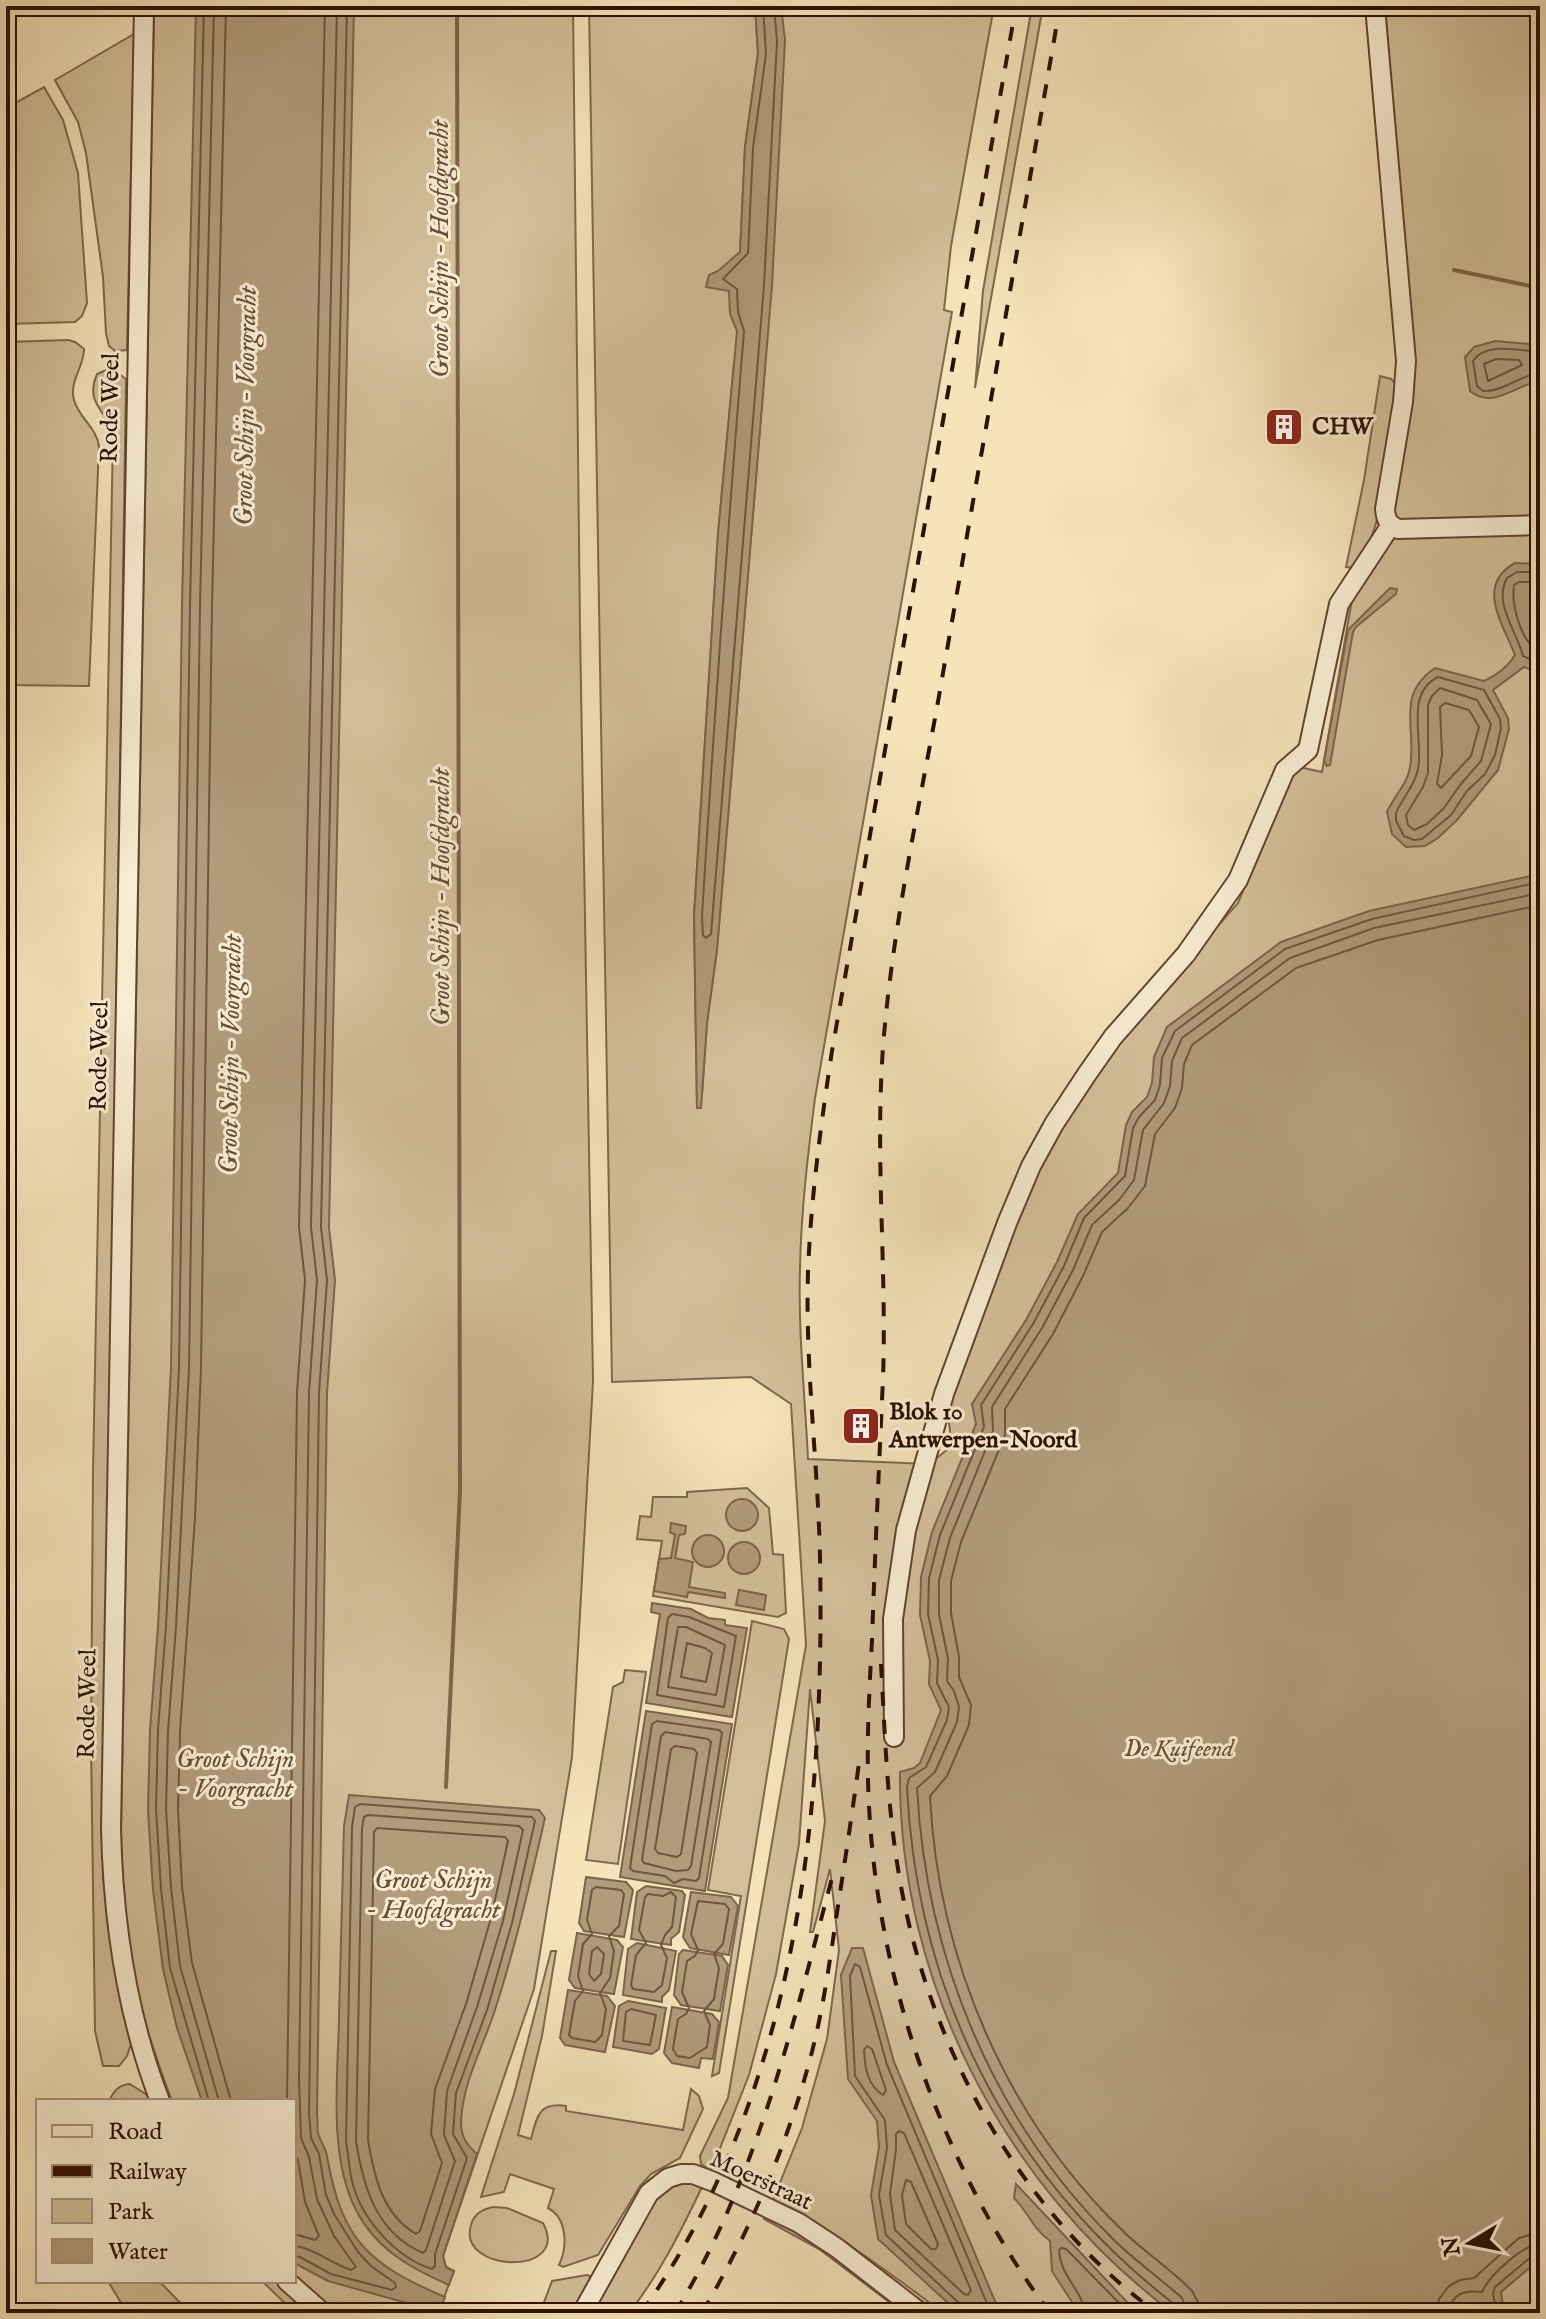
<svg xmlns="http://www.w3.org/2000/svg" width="1546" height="2319" font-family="'IM FELL English',serif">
  <rect width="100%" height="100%" fill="#f5e3ba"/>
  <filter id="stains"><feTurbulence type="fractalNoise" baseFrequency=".0025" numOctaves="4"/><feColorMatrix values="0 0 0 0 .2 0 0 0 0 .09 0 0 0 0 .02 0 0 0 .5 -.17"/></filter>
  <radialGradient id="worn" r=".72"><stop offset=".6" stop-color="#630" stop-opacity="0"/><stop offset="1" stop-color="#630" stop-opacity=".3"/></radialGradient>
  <g fill="#d3bf9a" stroke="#80674d" stroke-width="2" fill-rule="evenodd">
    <path d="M154 6H573L580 630 593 1381 572 1757 534 1989 443 2256 446 2267 454 2271 438 2313H333L294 2275V2101H172C158 2064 145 2027 136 1988 125 1938 122 1885 121 1833Z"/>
    <path d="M589 6H755L758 53 745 147 739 279 770 6H994L951 246 944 310 952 312 815 1098C808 1154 801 1211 800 1269 798 1332 805 1395 808 1459L929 1464 948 1449 950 1430 947 1410 989 1287 1051 1139 1131 1025 1238 903 1259 853 1281 787 1294 766 1322 772 1353 594 1388 542 1400 534 1393 510 1413 383 1380 6H1540V2313H943C888 2271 834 2232 773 2200L802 2128 827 2039 839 1950 830 1869 813 1932H810L825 1821 810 1689 799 1844 776 1974 749 2075 711 2171 701 2164 700 2156 728 2098 806 1645 791 1404 751 1377 612 1382ZM734 364 765 366 717 950 707 1023 702 1095 697 1108 694 916 718 534Z"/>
    <polygon points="1032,6 1043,6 975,388 983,291"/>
    <polygon points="134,34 127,350 115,351 109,346 106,333 103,277 86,153 78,122 55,80"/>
    <polygon points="44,87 63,120 78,173 87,303 82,316 75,322 6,324 6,108"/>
    <path d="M68 340 75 342 84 349C84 367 69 381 74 400 79 418 96 427 99 446L89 686 6 685V342Z"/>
    <path d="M111 368 126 379 103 1877 113 1958 131 2044 127 2056 119 2066H103L95 2031 91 1743 93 1472 113 436C108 409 84 406 97 374Z"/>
    <path d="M1380 376 1391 379 1396 384C1388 446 1389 514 1357 568L1346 567 1364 480Z"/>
    <polygon points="747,1488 769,1508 773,1554 783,1555 786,1613 778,1617 653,1596 662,1541 637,1539 640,1516 651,1517 653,1497 687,1497 687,1492"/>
    <polygon points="752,1621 784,1629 789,1639 719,2073 712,2076 741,1896 708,1890"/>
    <polygon points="625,1670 646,1672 618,1864 586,1860 613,1687 623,1682"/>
    <path d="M551 1951H556L542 2036 518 2135 531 2139C537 2116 539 2102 566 2106V2111L683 2130 691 2089 699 2096 703 2109 680 2158 651 2174 640 2186 598 2255 563 2267 559 2265C568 2246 567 2218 548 2208L554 2189 510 2174 504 2192 481 2197 514 2094Z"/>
    <path d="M130 2084 147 2095 149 2101H109C114 2091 118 2085 130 2084Z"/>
    <path d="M673 2182H695L702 2187C681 2231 659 2275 629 2313H590L649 2206Z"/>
    <path d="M493 2207 507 2208 543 2223C572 2277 456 2273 471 2225 474 2213 483 2209 493 2207Z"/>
    <polygon points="766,2213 820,2245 892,2300 893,2305 819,2249 764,2219"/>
    <polygon points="587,2275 590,2276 590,2281 572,2313 540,2313 552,2281"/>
    <polygon points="108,2281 159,2281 190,2313 127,2313"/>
    <polygon points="262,2281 277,2281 312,2313 295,2313"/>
  </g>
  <g fill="#b19b7b" stroke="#7d634a" stroke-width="2">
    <path d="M196 6H354L329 1228 335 1280 327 1393 317 2114C318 2121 317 2127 318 2133 320 2141 326 2148 327 2156 342 2241 368 2264 445 2297L439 2312 328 2281 294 2263V2101H202L177 2028 163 1969 153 1890 148 1810 150 1730 158 1626 171 1368 182 605Z"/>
    <polygon points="755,6 781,6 785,40 772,285 717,950 707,1023 701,1108 697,1108 694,916 718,534 737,331 730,314 729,291 706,287 709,275 718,271 740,252 745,147 758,53"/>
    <path d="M1495 341 1540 345V381C1515 385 1493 410 1470 391L1465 357 1474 347Z"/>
    <path d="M1515 563 1540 564V673L1524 667 1493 690 1508 718 1509 729 1498 770 1457 820 1438 838 1425 846 1406 847 1392 834 1387 812C1394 796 1408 783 1410 767 1417 728 1395 695 1435 668L1484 681C1497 675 1508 667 1515 655 1503 624 1475 585 1515 563Z"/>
    <polygon points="1390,588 1397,589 1396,594 1356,627 1353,632 1330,765 1327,766 1324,761 1348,630"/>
    <path d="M1540 874V2259L1501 2292 1503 2306 1507 2313H1478L1470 2308 1460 2313H1173C1005 2187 898 1983 900 1772L914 1768 920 1763 941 1710 929 1684 930 1661 920 1615 921 1577 932 1532 976 1424 972 1404 1026 1320 1057 1262 1078 1214 1118 1173 1126 1125 1132 1112 1147 1097 1152 1083 1154 1057 1167 1027 1281 942 1369 911Z"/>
    <circle cx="742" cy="1515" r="16"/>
    <polygon points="671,1523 686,1526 685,1534 679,1535 675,1558 693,1562 689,1587 725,1593 725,1598 688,1592 687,1597 654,1591 659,1559 671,1558 675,1535 670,1532"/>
    <circle cx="708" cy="1551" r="16"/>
    <circle cx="744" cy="1558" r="16"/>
    <polygon points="739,1590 766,1595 764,1610 736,1605"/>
    <polygon points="652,1603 691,1609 708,1618 725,1620 725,1625 747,1628 732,1717 646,1703 660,1614 651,1612"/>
    <polygon points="646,1711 732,1724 705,1891 620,1877"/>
    <path d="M349 1795 539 1810 545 1818C530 1883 515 1949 494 2013 482 2049 462 2084 461 2123 461 2137 467 2145 477 2154L443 2256 446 2267 454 2271 449 2285C410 2268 376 2249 356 2210 328 2156 338 2076 339 2017 341 1953 342 1890 344 1826Z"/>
    <polygon points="586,1877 626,1882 633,1890 624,1937 584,1931 579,1923"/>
    <polygon points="646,1886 682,1891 685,1895 679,1932 671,1939 671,1945 631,1939 637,1892"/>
    <polygon points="691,1892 731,1897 738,1906 729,1955 690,1948 683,1937"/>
    <polygon points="577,1933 617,1940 623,1947 614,1994 575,1988 569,1980"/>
    <polygon points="637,1943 676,1951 669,1990 662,1997 662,2002 623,1995 628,1949"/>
    <polygon points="852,1948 863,1948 894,2062 1000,2313 959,2313 878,2239 871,2195 879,2147 877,2121 848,2079 841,1975"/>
    <polygon points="683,1950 722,1956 728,1965 720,2011 681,2005 674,1995 679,1954"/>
    <polygon points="568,1990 607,1996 615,2006 605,2052 565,2045 560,2038"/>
    <polygon points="628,2001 666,2008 659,2049 652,2054 613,2047 619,2006"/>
    <polygon points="672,2007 712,2014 719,2022 713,2059 701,2058 699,2068 672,2063 664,2053"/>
    <path d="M1016 2184 1126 2301 1142 2313H1079L1052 2271 1050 2241C1033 2229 1028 2212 1014 2198Z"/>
  </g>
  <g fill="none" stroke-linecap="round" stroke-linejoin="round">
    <g stroke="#70553e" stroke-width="2">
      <polyline points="204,6 190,605 179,1368 166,1626 158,1730 156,1809 161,1889 170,1968 209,2101"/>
      <polyline points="214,6 200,606 189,1368 176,1627 168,1731 166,1809 171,1888 180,1966 219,2101"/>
      <polyline points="226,6 212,606 201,1368 195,1518 180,1732 178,1809 182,1887 192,1963 231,2101"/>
      <path d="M763 6 766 54 753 148 748 253 723 279 737 289 738 312 744 331C728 526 714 721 702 916L703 935 706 938 711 934 764 285 777 41 774 6"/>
      <path d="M1540 352C1520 351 1486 341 1473 361L1477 386 1483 391C1503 392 1520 375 1540 373"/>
      <polygon points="1496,359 1519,360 1522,365 1488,381 1484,364"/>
      <path d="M1540 572H1517L1507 578C1493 604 1517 631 1523 656L1540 664"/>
      <path d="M1540 582H1519L1514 585C1511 605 1521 643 1540 652"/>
      <path d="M1438 677 1484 690 1500 719 1501 728 1495 755 1485 774 1467 791 1451 815 1422 839 1414 840 1404 836 1396 821V813C1402 798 1415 786 1418 769 1424 739 1404 694 1438 677Z"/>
      <polygon points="1440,688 1477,700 1491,724 1481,761 1460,785 1444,808 1427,824 1414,830 1408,825 1406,815 1423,787 1428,773 1428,705 1432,696"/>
      <polygon points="1445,703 1469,710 1479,727 1471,756 1441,788 1437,784 1442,755 1440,707"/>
      <polygon points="672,1614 689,1617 736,1636 724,1707 657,1695 668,1618"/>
      <polygon points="678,1627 686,1627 725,1645 716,1695 668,1687"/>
      <polygon points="687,1643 705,1648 712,1653 706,1682 681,1677"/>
      <polygon points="657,1721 719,1730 722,1733 699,1878 696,1881 683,1879 674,1883 665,1876 633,1871 630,1868 652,1724"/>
      <polygon points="665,1732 708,1739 711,1742 691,1866 688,1870 676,1871 644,1863 642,1860 661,1736"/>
      <polygon points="675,1746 694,1749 697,1753 681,1854 677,1857 658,1853 655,1849 671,1749"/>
      <path d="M360 1804 532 1817 535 1821 512 1923 487 2010 456 2093 453 2134 467 2158 435 2254V2266L432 2269C397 2258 363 2221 353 2185 349 2172 349 2156 346 2142L352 1827 355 1807Z"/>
      <path d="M368 1815 519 1826 523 1830 503 1921 477 2007 447 2091 444 2135 455 2161 426 2250 423 2253C376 2233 363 2186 356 2141L362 1828 364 1817Z"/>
      <path d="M377 1828 505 1837 508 1841 491 1918 466 2004 435 2089 431 2134 442 2163 420 2231 416 2234C382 2214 374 2176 368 2140L374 1832Z"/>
      <polygon points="596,1887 621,1890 624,1894 619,1926 609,1936 614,1951 610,1978 600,1993 606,2009 602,2035 595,2042 572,2038 569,2035 575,2001 583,1991 578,1976 583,1944 592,1934 587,1920 592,1890"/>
      <polygon points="671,1892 676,1897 672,1927 665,1935 661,1945 667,1958 662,1985 654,1992 633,1989 631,1985 636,1955 646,1943 639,1930 645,1897 648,1894 663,1896"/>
      <polygon points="698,1901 725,1904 729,1909 723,1944 714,1954 719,1968 714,1999 704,2011 710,2025 707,2047 690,2058 677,2056 673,2049 678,2019 686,2014 689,2008 682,1992 687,1961 695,1956 698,1950 691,1934"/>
      <polygon points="597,1947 604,1954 601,1974 594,1981 589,1974 592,1951"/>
      <polygon points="631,2009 656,2015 650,2045 623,2041 626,2012"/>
      <path d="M867 2046 872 2049 886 2090 883 2095C867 2085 865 2068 864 2050Z"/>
      <polyline points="287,2101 297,1393 305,1280 299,1227 325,6"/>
      <polygon points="899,2131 904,2133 964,2274 971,2290 968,2295 964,2294 895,2230 890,2194 896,2149 896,2134"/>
      <polyline points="294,2154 298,2160 305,2202 319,2236 315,2240 294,2234"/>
      <polygon points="906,2180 911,2182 938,2244 936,2249 931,2249 906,2224 902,2195"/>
      <path d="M294 2246C314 2248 332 2264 351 2270L356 2267 334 2236 317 2199 309 2157 301 2138 299 2080 309 1393 317 1280 311 1227 337 6"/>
      <polyline points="294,2256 300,2257 331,2274 392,2290 396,2287 395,2283 371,2266 358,2252 334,2214 326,2195 319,2154 311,2138 309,2114 319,1393 327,1280 321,1227 347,6"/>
      <polyline points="963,2313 960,2304 886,2235 879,2195 887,2148 885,2120 855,2076 850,1976 855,1964 860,1967 887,2065 991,2313"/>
      <path d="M1085 2313C1082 2289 1061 2278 1059 2251L1061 2248 1066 2249 1129 2313"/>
      <path d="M1177 2313 1174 2304C1009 2176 917 1995 907 1787L909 1778 926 1767 947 1720 949 1707 937 1683 938 1660 928 1614 929 1578 940 1535 984 1427 981 1405 1033 1324 1064 1266 1084 1218 1125 1176 1133 1128 1139 1117 1155 1100 1160 1085 1162 1058 1175 1031 1285 949 1372 919 1540 882"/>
      <path d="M1187 2313 1182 2298C1160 2278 1135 2261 1113 2239 992 2119 926 1957 917 1788L935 1772 957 1722 959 1707 954 1691 947 1681 948 1659 939 1614V1580L950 1538 993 1431 992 1407 1042 1328 1073 1270 1092 1225 1119 1200 1134 1180 1143 1130 1164 1103 1170 1086 1172 1061 1182 1038 1290 958 1374 928 1540 893"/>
      <path d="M1199 2313 1198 2302 1192 2291C1171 2269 1144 2252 1123 2231 1005 2117 938 1958 930 1796L947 1776 969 1725 971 1705 959 1677V1657L951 1613V1581L961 1542 1005 1435V1409L1053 1334 1083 1276 1102 1232 1128 1208 1145 1186 1155 1134 1175 1108 1182 1088 1184 1064 1192 1045 1296 968 1378 940 1540 905"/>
      <polyline points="1437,2313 1439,2299 1449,2286 1460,2280 1474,2278 1519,2238 1540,2232"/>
      <path d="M1449 2313C1451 2293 1465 2290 1482 2292 1489 2276 1522 2245 1540 2244"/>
      <polyline points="1497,2313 1493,2294 1495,2287 1532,2256 1540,2254"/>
    </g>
    <g stroke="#7d634a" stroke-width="4">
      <polyline points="1454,270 1540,288"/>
      <polyline points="446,1787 460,1491 457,6"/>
    </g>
    <g stroke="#60442e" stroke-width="22">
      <g id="minor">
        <path d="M144 6 111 1828C113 1922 126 2013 160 2101"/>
        <path d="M1375 6 1406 361 1403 402 1385 509C1386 520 1388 524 1398 529L1540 525"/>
        <polyline points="894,1737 893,1619 906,1530 944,1394 1007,1223 1031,1166 1054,1124 1087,1074 1113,1037 1186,954 1238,880 1285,770 1308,750 1339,604 1391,525"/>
        <polyline points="287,2281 323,2313"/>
        <polyline points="582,2313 649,2193 668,2178 681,2174 693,2174 714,2182 799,2223 837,2248 921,2313"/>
      </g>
    </g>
    <use href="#minor" stroke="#f8edd2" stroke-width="18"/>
    <g stroke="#2e0f00" stroke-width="4" stroke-dasharray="14 14" stroke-linecap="butt">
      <path d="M881 1664C885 1734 887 1805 899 1875 927 2043 1018 2211 1157 2313"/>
      <path d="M641 2313C796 2097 825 1816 820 1558 818 1462 805 1367 808 1271 811 1197 821 1124 832 1051L1016 6"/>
      <path d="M675 2313C757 2179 793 2025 833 1874"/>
      <path d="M702 2313C748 2234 785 2151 809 2063 822 2016 829 1967 836 1919 844 1867 852 1815 859 1763"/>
      <path d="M1050 2313C943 2170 878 1984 869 1806 866 1751 869 1695 872 1640 875 1553 879 1466 883 1379 887 1264 874 1150 884 1035 894 921 919 808 939 696 979 466 1020 236 1060 6"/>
    </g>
  </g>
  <defs>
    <g id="building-square" transform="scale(2)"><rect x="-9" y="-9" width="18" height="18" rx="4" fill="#8f2418" stroke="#f8edd2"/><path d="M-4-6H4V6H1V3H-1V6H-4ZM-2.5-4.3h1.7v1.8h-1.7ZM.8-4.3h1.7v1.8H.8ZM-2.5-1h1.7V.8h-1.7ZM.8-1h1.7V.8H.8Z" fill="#fff"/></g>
  </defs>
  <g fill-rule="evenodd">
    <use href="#building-square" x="1284" y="427"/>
    <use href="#building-square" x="861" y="1426"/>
  </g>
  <g text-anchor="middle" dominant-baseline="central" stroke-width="6" stroke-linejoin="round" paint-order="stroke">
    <g font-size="24" fill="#2e0f00" stroke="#f8edd2">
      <text transform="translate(111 408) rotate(-89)">Rode Weel</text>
      <text transform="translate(100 1056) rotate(-89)">Rode Weel</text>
      <text transform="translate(88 1704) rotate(-89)">Rode Weel</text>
      <text transform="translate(761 2181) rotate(25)">Moerstraat</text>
    </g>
    <g font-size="24" font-weight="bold" fill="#2e0f00" stroke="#f8edd2" text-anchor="start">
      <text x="1312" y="427">CHW</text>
      <text x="889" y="1412">Blok 10<tspan x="889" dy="28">Antwerpen-Noord</tspan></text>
    </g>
    <g font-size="24" font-style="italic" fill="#684d36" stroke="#f8edd2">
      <text x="1179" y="1749">De Kuifeend</text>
    </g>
    <g font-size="26" font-style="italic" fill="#694e37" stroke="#f8edd2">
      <text transform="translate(440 249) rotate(-90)">Groot Schijn - Hoofdgracht</text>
      <text transform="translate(246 406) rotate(-89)">Groot Schijn - Voorgracht</text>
      <text transform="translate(441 897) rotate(-90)">Groot Schijn - Hoofdgracht</text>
      <text transform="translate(231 1054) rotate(-89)">Groot Schijn - Voorgracht</text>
      <text x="235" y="1759">Groot Schijn<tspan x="235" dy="30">- Voorgracht</tspan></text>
      <text x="433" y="1880">Groot Schijn<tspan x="433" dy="30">- Hoofdgracht</tspan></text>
    </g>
  </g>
  <rect width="1546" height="2319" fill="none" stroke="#f5e3ba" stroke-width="32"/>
  <rect x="8" y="8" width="1530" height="2303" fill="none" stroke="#2e0f00" stroke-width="4"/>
  <rect x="16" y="16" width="1514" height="2287" fill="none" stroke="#2e0f00" stroke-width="2"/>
  <rect x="36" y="2099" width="260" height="184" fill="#f8edd2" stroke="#a7947e" stroke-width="2"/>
  <rect x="52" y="2125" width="40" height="12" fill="#f8edd2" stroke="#a7947e" stroke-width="2"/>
  <text x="108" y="2139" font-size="24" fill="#2e0f00">Road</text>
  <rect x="52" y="2165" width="40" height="12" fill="#2e0f00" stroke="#a7947e" stroke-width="2"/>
  <text x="108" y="2179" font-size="24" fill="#2e0f00">Railway</text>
  <rect x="52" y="2199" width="40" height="24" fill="#d3bf9a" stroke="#a7947e" stroke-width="2"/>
  <text x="108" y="2219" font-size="24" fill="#2e0f00">Park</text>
  <rect x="52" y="2239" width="40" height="24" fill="#b19b7b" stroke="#a7947e" stroke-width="2"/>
  <text x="108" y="2259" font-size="24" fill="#2e0f00">Water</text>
  <g transform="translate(1470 2243) rotate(260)" stroke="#f8edd2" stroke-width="6" paint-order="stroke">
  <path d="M0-6L14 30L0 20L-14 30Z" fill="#2e0f00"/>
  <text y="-12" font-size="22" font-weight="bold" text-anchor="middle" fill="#2e0f00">N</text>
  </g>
  <rect width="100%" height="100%" filter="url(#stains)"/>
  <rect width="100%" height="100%" fill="url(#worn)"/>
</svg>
